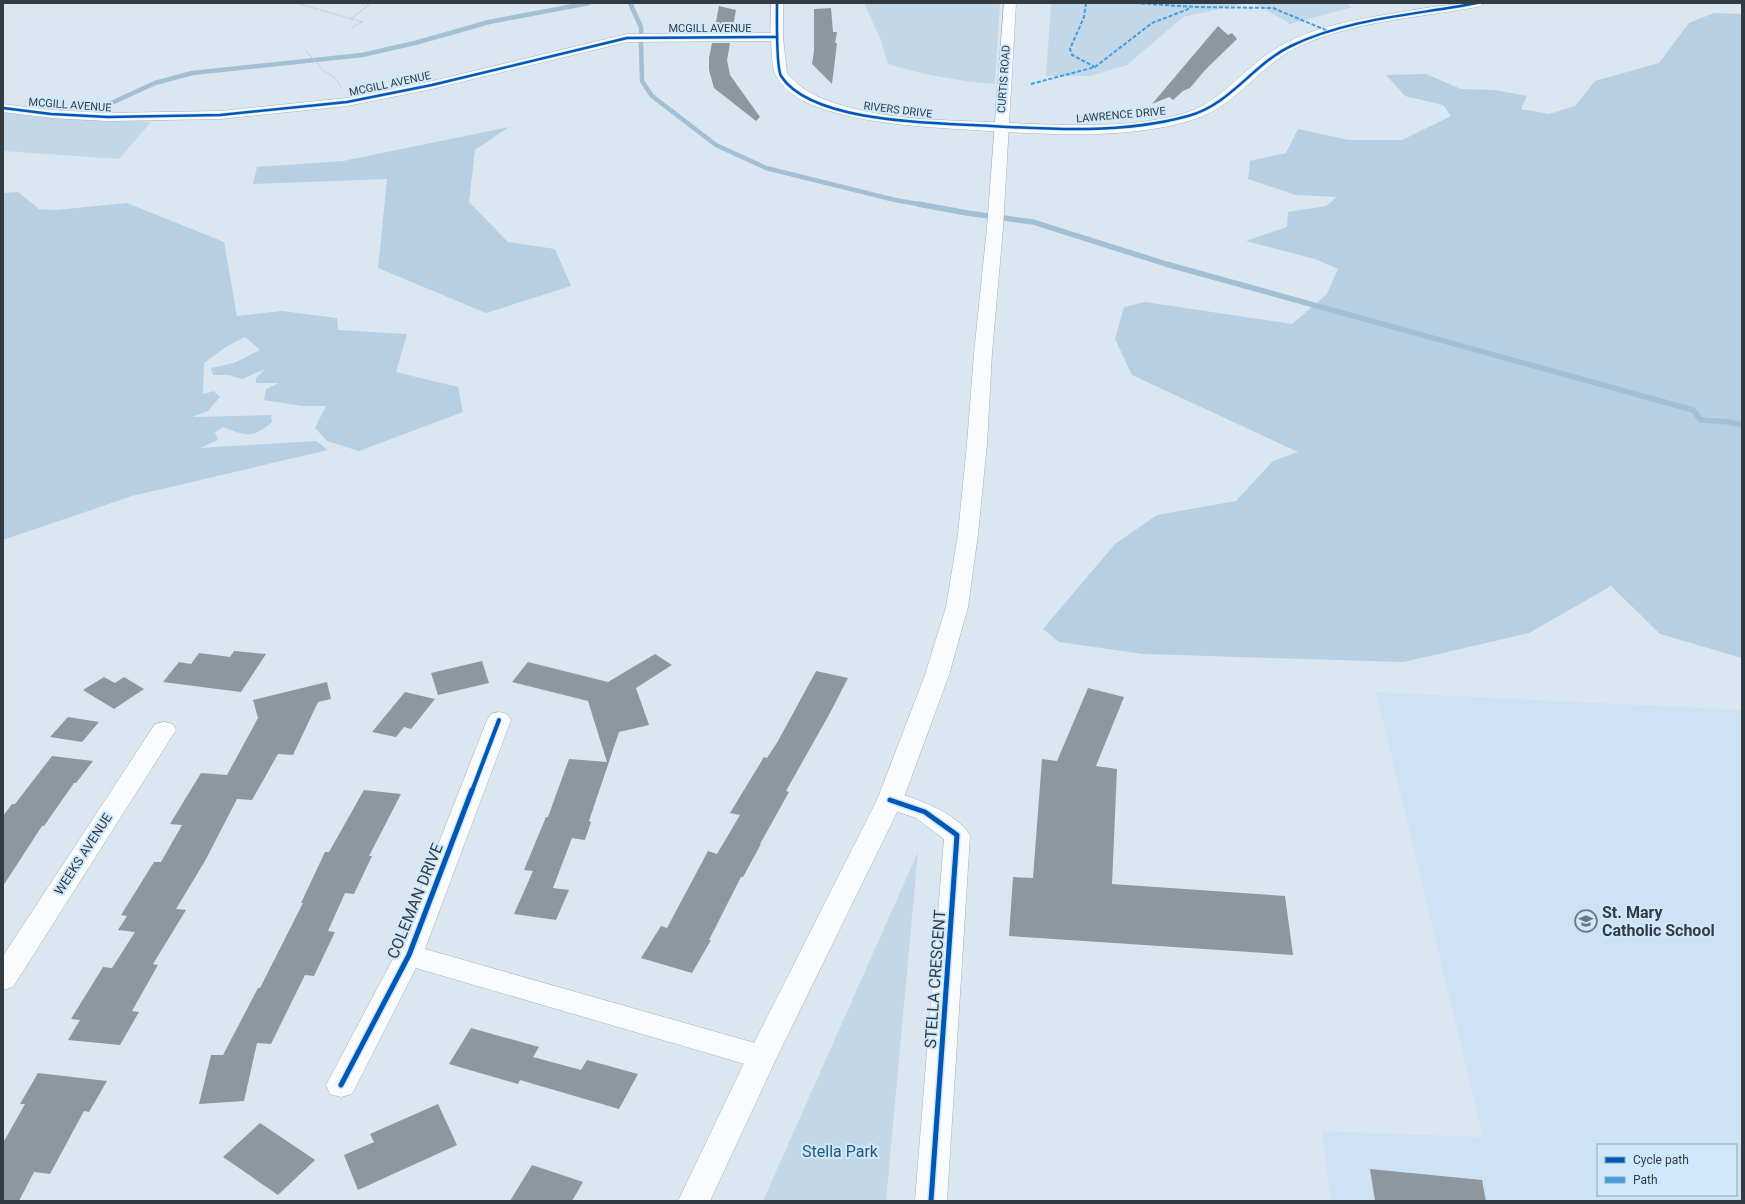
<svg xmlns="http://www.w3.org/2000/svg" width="1745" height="1204" font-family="Roboto,sans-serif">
  <rect width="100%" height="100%" fill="#dae7f1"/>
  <path fill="#cde3f5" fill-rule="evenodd" d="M1376 692 1742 710V1201H1331L1322 1131 1483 1137ZM1598 1145H1736V1195H1598Z"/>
  <g fill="#c2d8e9">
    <path d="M864 3H1000L995 84C958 81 923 75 888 64L880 38Z"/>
    <polygon points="1051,3 1247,3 1183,17 1127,65 1090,76 1046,76"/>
    <polygon points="1254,3 1345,3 1353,7 1290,24"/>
    <polygon points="3,113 151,122 119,159 3,151"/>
    <polygon points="918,852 886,1201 763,1201"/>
  </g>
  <g fill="#b6cfe3">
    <polygon points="1714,13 1742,14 1742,658 1660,634 1611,586 1529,633 1404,662 1143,654 1059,642 1043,629 1115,544 1157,515 1236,501 1273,461 1298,452 1132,375 1115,339 1124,307 1145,302 1292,324 1327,294 1338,269 1315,259 1246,241 1287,227 1288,212 1326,206 1337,197 1296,195 1248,179 1250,161 1286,153 1298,129 1349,140 1402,140 1451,116 1443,105 1405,96 1386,75 1426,74 1461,89 1495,90 1527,96 1521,109 1549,114 1575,106 1595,81 1659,63 1689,23"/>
    <polygon points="509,127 475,150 469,202 508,242 555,249 571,286 486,313 378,268 387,179 253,184 257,167 343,161"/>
    <path d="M18 192 39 209 56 210 127 203 224 242 237 316 282 311 337 318 338 330 407 334 396 372 458 387 463 412 359 451 327 441 315 428 326 406H302L264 400 266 389 279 383H256V378L265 369 242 379 229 375H213L211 368 234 363 260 350 245 337 226 347 204 363 203 394 214 391 220 397 208 411 192 417 271 415 272 422C252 439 247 436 223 427L215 432 218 440 200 448 316 441 328 450 132 496 3 540V193Z"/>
  </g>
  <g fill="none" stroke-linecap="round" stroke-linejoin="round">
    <g stroke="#a2bfd4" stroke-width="4.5">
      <polyline points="630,3 641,27 641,32"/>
      <polyline points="641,41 642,81 652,96 716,145 766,168 895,200 924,205"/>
      <polyline points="107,105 155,83 192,73 362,55 415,43 489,22 589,3"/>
    </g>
    <polyline stroke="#a2bfd4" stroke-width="5.5" points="918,204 967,213 1033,222 1166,264 1693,410 1701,420 1729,422 1742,425"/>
  </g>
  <g fill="#8e979e">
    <polygon points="719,6 736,10 732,32 714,32"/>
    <polygon points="831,8 833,32 837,32 835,43 837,43 832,84 812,64 814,51 814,9"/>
    <polygon points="1218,26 1228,35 1232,33 1237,39 1205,70 1190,88 1183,91 1173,100 1169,97 1152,104"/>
    <polygon points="712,43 730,43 727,60 730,75 760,117 756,121 714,88 709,70 709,58"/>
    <polygon points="234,651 266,654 241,692 163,682 179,662 191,664 199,653 230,657"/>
    <polygon points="655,654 672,665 636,688 649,725 619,732 589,821 591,822 585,840 572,838 553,888 569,890 556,920 514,914 533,871 524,870 546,817 548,817 569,759 607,762 588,701 512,682 528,662 608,682"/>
    <polygon points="482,661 489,683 438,695 431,673"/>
    <polygon points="816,671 848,678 830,713 786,791 789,792 760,844 761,844 743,877 741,877 709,940 711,940 692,973 641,958 661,926 667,928 708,851 717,854 740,815 730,813 764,757 767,758 778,741"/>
    <polygon points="104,677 115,683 124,677 144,689 114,709 83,690"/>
    <polygon points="327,682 331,699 318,702 293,755 278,754 252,800 237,799 205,861 176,909 186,910 153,964 158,965 132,1011 139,1012 120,1045 68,1040 80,1020 71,1019 103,967 112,968 135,932 118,930 127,916 121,915 154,862 161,862 182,825 170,824 201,773 227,775 258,718 253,700"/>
    <polygon points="1088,688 1124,697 1096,766 1117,769 1112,884 1285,896 1293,955 1009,936 1013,877 1033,878 1042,759 1057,761"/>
    <polygon points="405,692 435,699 411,729 404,727 396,737 372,732"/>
    <polygon points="68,717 99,722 82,742 50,737"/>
    <polygon points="52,756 93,761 76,783 74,783 44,826 42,826 3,886 3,816 12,804 15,804"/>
    <polygon points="364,790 401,794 369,856 372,856 354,894 345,893 328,931 335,932 314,976 305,975 271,1044 257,1043 244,1101 199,1104 211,1055 223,1055 258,988 260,988 303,903 301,903 325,852 329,852"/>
    <polygon points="471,1028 539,1047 533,1057 581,1070 587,1060 638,1074 619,1109 520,1080 518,1084 449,1064"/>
    <polygon points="38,1073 107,1081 89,1112 84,1111 50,1174 34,1172 19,1201 3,1201 3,1143 25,1104 20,1104"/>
    <polygon points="438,1104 457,1145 358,1190 344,1155 374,1142 370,1134"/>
    <polygon points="260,1123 315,1160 278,1195 223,1157"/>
    <polygon points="532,1165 583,1182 572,1201 510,1201"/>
    <polygon points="1370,1169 1482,1180 1486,1201 1375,1201"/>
  </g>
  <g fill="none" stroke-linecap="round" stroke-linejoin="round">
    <g stroke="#a7b1b9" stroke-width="1">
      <g id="minor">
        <path d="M771 3H783V37L787 73C798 86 810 94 826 100 879 120 938 120 994 122 1052 125 1130 130 1185 113 1221 102 1242 70 1272 51 1310 26 1359 19 1402 12 1430 7 1456 3 1483 3L1481 6 1477 7C1417 18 1350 21 1294 49 1258 68 1235 106 1195 119 1129 141 1042 134 973 130 926 127 879 125 833 112 819 108 803 103 791 93 770 76 773 66 771 41L627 42 432 89 347 106 220 119 108 121 51 118 3 112V104L51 110 108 113 220 111 347 98 432 81 627 34 771 33Z"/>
        <polygon points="499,712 507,714 511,720 425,949 762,1045 772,1049 777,1057 772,1065 762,1069 416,968 352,1094 341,1097 330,1094 326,1085 395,955 487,720 491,714"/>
        <polygon points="164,722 173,724 176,730 13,987 3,990 3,956 155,724"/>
        <path d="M890 791C915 798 956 812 970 835L947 1201H915L944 839 916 818 881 806 877 800 881 794Z"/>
      </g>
    </g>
    <g stroke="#a7b1b9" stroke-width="1">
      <polygon id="secondary" points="1004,3 1016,3 1003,228 992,353 987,444 978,534 968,607 949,675 903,800 777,1057 710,1201 678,1201 747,1057 877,800 925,675 946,607 958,534 967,444 974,353 987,228"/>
    </g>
    <g stroke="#c2c8cb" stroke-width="1.5" stroke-dasharray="1.5 1.5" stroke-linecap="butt">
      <polyline points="300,4 362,22 351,28"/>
      <polyline points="351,19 371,3"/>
      <polyline points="307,52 323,70 336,79 341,87"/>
    </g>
    <use href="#minor" fill="#f9fbfd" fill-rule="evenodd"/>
    <use href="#secondary" fill="#f9fbfd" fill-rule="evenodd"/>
    <g stroke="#3e9ee3" stroke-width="2" stroke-dasharray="4 2" stroke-linecap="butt">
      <polyline points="1086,3 1084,17 1070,49 1072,55 1095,67"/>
      <polyline points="1135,3 1195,7 1273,8 1328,31"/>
      <polyline points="1031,84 1095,67 1152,23 1191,8"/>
    </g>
    <g stroke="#d0e8fb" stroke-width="4">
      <g id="cycleway-far2">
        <path d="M777 3C777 16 776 67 781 76 810 121 925 123 973 125 1044 129 1119 135 1188 116 1230 105 1253 64 1291 46 1349 18 1415 15 1477 3"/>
        <polyline points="3,108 51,114 108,117 220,115 347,102 432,85 627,38 777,37"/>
      </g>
    </g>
    <g stroke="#d0e8fb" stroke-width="6">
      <polyline id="cycleway-far1" points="472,791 499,720"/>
    </g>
    <g stroke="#d0e8fb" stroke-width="8">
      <g id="cycleway">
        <polyline points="890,800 925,812 957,835 931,1201"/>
        <polyline points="341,1085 409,955 472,790"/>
      </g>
    </g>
    <use href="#cycleway-far2" stroke="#0057b8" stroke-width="2.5"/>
    <use href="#cycleway-far1" stroke="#0057b8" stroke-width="4"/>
    <use href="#cycleway" stroke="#0057b8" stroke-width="5"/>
  </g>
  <defs>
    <g id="school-ring" transform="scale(1.15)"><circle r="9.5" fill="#d0e8fb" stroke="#6d777f" stroke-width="1.5"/><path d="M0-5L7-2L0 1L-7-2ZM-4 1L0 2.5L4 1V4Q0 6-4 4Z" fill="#6d777f"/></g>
  </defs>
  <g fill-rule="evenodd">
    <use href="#school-ring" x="1586" y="921"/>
  </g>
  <g text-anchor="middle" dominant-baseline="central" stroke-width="4" stroke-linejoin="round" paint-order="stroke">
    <g font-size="11" fill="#323b42" stroke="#d0e8fb">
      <text x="710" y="28">MCGILL AVENUE</text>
      <text transform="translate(1004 79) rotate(-86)">CURTIS ROAD</text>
      <text transform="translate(390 84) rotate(-12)">MCGILL AVENUE</text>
      <text transform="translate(70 105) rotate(4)">MCGILL AVENUE</text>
      <text transform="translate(898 110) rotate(7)">RIVERS DRIVE</text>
      <text transform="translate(1121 115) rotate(-5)">LAWRENCE DRIVE</text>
    </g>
    <g font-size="13" fill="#323b42" stroke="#d0e8fb">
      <text transform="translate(83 854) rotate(-57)">WEEKS AVENUE</text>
    </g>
    <g font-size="16" fill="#323b42" stroke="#d0e8fb">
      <text transform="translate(415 901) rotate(-68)">COLEMAN DRIVE</text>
      <text transform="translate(935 979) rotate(-86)">STELLA CRESCENT</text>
    </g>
    <g font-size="16" font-weight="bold" fill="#323b42" stroke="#d0e8fb" text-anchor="start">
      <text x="1602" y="912">St. Mary<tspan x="1602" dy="18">Catholic School</tspan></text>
    </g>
    <g font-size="16" fill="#1e587d" stroke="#d0e8fb">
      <text x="840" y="1151">Stella Park</text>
    </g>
  </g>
  <rect width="1745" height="1204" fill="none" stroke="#323b42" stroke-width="8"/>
  <rect x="1597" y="1144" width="140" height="52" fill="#d0e8fb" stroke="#91a3b1"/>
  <rect x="1605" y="1157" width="20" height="6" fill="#0057b8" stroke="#91a3b1"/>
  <text x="1633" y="1164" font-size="12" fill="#323b42">Cycle path</text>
  <rect x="1605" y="1177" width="20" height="6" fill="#3e9ee3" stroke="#91a3b1"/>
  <text x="1633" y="1184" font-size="12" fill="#323b42">Path</text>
</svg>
